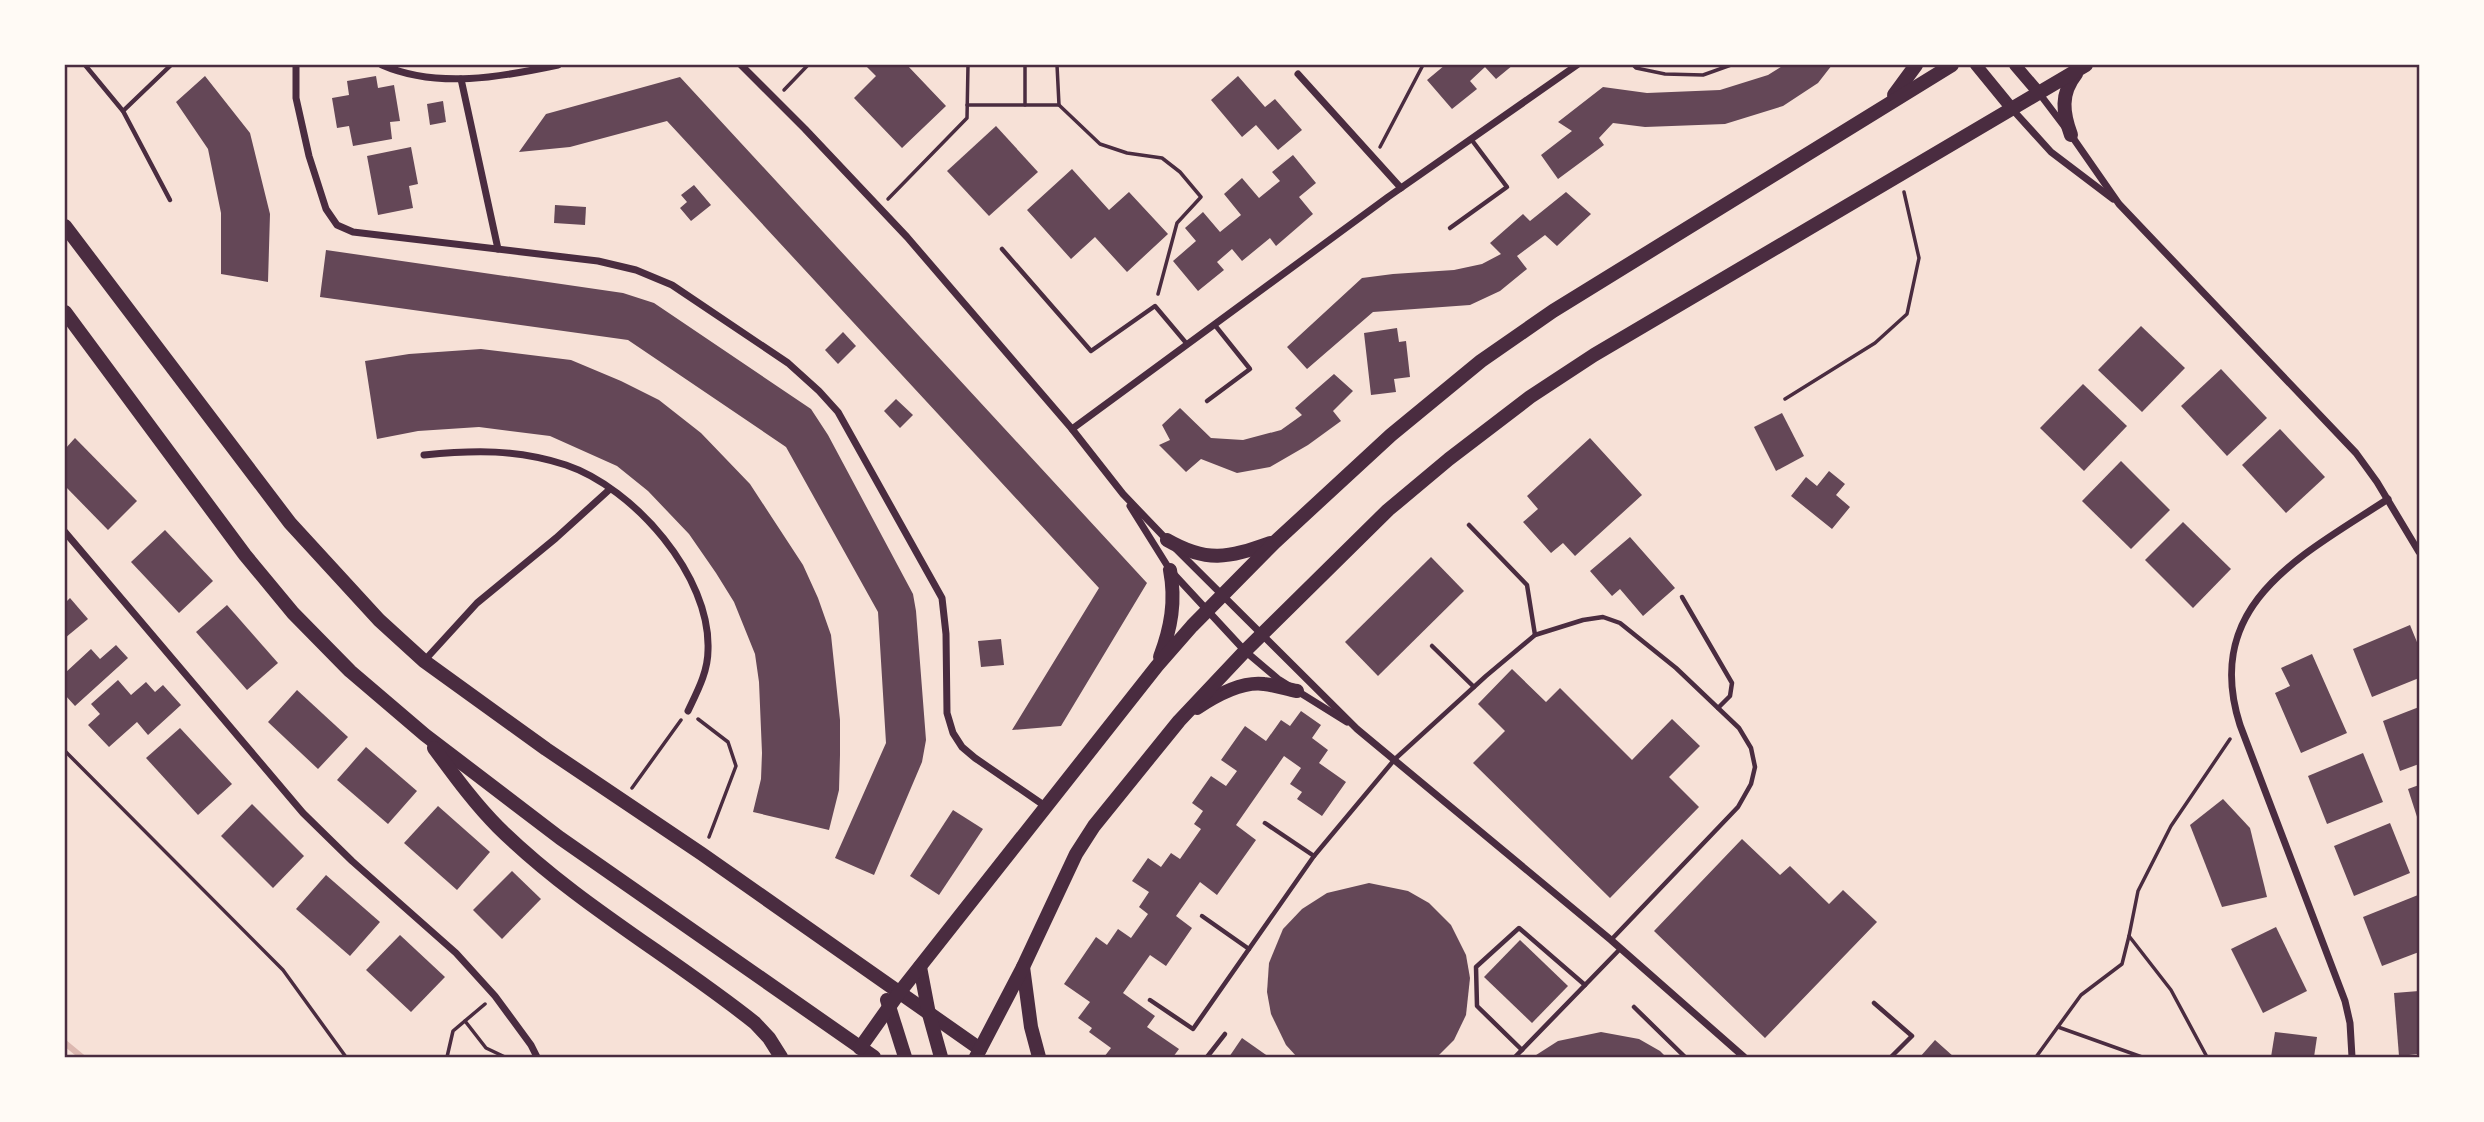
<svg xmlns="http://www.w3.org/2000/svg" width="2484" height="1122" font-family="Quicksand,sans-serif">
  <rect width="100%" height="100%" fill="#f7e1d7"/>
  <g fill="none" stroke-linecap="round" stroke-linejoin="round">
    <polyline stroke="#dcb8b0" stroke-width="6" points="65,1043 82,1057"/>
  </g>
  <g fill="#644757">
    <polygon points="865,65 907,65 946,106 902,148 854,98 876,76"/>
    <polygon points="1445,65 1513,65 1496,79 1485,67 1470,81 1477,89 1452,109 1427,80"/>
    <polygon points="1784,65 1832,65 1818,83 1783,106 1725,124 1645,127 1613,123 1599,138 1604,145 1558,179 1541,155 1572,131 1558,122 1603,87 1647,93 1720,90 1768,75"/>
    <polygon points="205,76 250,133 270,214 268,282 221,274 221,213 208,149 176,102"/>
    <polygon points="376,76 378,88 394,85 400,121 390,122 392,139 353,146 349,126 337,128 332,98 349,95 347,81"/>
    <polygon points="1238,76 1265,107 1275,99 1302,130 1278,150 1256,125 1242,137 1211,100"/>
    <polygon points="680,77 1147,583 1061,726 1012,730 1099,588 667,121 570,147 519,152 546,114"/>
    <polygon points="443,101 446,122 430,125 427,104"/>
    <polygon points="996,126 1038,172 989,216 947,171"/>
    <polygon points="411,147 418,184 409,186 413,208 378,215 367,156"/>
    <polygon points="1293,155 1316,183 1299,197 1313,214 1276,246 1270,238 1242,261 1232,249 1217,262 1224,270 1198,291 1173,261 1196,241 1185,228 1203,212 1220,232 1241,215 1224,194 1242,178 1259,198 1280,181 1272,172"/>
    <polygon points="1072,169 1109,210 1129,192 1168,234 1127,272 1095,237 1071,259 1027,210"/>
    <polygon points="694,185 711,205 691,221 680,208 687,202 681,195"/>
    <polygon points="1566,192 1591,214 1557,246 1545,235 1517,256 1527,269 1500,291 1470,305 1373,312 1307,369 1287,347 1362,278 1393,274 1454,270 1482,264 1501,254 1490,243 1523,214 1530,221"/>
    <polygon points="555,205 586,207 585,225 554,223"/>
    <polygon points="326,250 623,293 654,303 811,409 828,435 913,594 916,611 926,740 922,762 874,875 835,858 886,743 878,612 786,447 628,340 320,297"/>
    <polygon points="2141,326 2185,368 2142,412 2098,370"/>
    <polygon points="1397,328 1399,342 1406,341 1410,377 1394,379 1396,392 1371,395 1364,333"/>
    <polygon points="843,332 856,346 838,364 825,350"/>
    <polygon points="481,349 571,360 621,381 659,400 701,433 750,484 803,565 818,598 831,635 840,720 840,755 839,790 829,830 753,812 761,779 762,753 759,682 755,654 734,602 716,573 689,534 648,491 617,466 550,436 479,427 418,431 377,439 365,361 409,354"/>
    <polygon points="2221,369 2267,418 2227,456 2181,406"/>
    <polygon points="1334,374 1353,391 1333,411 1341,421 1308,445 1270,467 1237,473 1201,459 1186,472 1159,445 1170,440 1162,425 1180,408 1211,438 1243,440 1281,430 1302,415 1295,408"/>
    <polygon points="2083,384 2127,426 2084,471 2040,428"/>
    <polygon points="896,399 913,415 900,428 884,411"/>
    <polygon points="1782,413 1804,456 1776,471 1754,427"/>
    <polygon points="2280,429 2325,477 2286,513 2242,465"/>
    <polygon points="75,438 137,501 108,530 65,486 65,449"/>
    <polygon points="1590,438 1642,495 1575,556 1563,543 1551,553 1523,522 1538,509 1527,496"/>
    <polygon points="2121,461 2170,510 2131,549 2082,501"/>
    <polygon points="1829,471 1845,484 1836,495 1850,507 1832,529 1791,496 1806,477 1817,486"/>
    <polygon points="2183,522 2231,569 2193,608 2145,560"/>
    <polygon points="165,530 213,581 179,613 131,562"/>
    <polygon points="1630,537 1675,588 1643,616 1620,589 1612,596 1590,571"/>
    <polygon points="1431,557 1464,591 1378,676 1345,642"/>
    <polygon points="70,598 88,619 65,638 65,603"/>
    <polygon points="227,605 278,663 247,690 196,632"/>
    <polygon points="2410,625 2419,647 2419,678 2372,697 2353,649"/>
    <polygon points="1001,639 1004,665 981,667 978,641"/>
    <polygon points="116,645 128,658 75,706 65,695 65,673 91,649 100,659"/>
    <polygon points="2312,654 2347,733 2301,753 2275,693 2290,686 2281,668"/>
    <polygon points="1512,669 1546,702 1560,688 1632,760 1672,719 1700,746 1669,777 1699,807 1610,898 1473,763 1505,731 1478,704"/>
    <polygon points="118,680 131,695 146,682 155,692 163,685 181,705 148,735 137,722 109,747 88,725 100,714 91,704"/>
    <polygon points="297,690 348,737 318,769 268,722"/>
    <polygon points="2419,707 2419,764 2400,771 2383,721"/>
    <polygon points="1301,711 1321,725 1312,738 1328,750 1319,763 1346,782 1322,816 1297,799 1302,792 1290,784 1301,768 1284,756 1236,825 1256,840 1217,895 1200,882 1176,916 1192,928 1166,966 1150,955 1123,993 1155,1016 1147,1027 1179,1049 1173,1057 1104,1057 1111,1048 1089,1032 1092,1028 1078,1018 1090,1002 1064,984 1096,937 1107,945 1118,929 1131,938 1148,914 1139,907 1149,892 1132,881 1148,858 1161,867 1171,853 1180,859 1201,829 1194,824 1203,811 1192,803 1211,776 1226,786 1237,771 1221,760 1245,726 1266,741 1281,720 1290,726"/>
    <polygon points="180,728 232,784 198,815 146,758"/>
    <polygon points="366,747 417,791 388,824 337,780"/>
    <polygon points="2363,753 2383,802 2327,824 2308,776"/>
    <polygon points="2419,785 2419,823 2408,789"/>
    <polygon points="2223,799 2250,828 2267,897 2222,907 2190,825"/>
    <polygon points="252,804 304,856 273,888 221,836"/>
    <polygon points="438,806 490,852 457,890 404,843"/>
    <polygon points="953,810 983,829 939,895 910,876"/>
    <polygon points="2390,823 2410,873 2354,896 2334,846"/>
    <polygon points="1742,839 1780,875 1790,866 1829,904 1843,890 1877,922 1765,1038 1654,931"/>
    <polygon points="512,871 541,899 502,939 473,910"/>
    <polygon points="326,875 380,922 350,956 296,909"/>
    <polygon points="1369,883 1408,891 1429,903 1451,925 1466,955 1470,978 1466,1015 1454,1040 1437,1057 1297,1057 1286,1045 1271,1014 1267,992 1269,963 1283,929 1302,909 1327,893"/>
    <polygon points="2418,895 2419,952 2382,966 2363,917"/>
    <polygon points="2276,927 2307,991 2263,1013 2231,949"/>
    <polygon points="400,935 445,977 411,1012 366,970"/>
    <polygon points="1520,940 1568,986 1532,1023 1484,977"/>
    <polygon points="2419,991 2419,1054 2399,1056 2394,993"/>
    <polygon points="1601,1032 1639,1039 1660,1051 1666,1057 1533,1057 1558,1041"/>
    <polygon points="2275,1032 2317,1037 2314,1057 2271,1057"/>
    <polygon points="1242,1038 1269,1057 1229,1057"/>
    <polygon points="1935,1040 1954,1057 1920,1057"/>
  </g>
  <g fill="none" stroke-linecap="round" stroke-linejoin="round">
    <g stroke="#4a2c40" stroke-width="3.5">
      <polyline points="1057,65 1059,105"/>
      <polyline points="1633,65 1636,68 1665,74 1703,75 1731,65"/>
      <polyline points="784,90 808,65"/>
      <polyline points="967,105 1059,105 1100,144 1127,153 1162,158 1180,172 1201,197 1177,223 1158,294"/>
      <polyline points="1025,105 1025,65"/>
      <polyline points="1380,147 1423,65"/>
      <polyline points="888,199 967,118 968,65"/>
      <polyline points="1785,399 1875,343 1907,314 1919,258 1904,192"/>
      <polyline points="698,719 728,742 736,766 709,837"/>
      <polyline points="65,751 283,970 346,1057"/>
      <polyline points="632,788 681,720"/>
      <polyline points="465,1021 486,1048 505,1057"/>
      <polyline points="2058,1027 2142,1057"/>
      <polyline points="447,1057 453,1031 485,1004"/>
      <polyline points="2036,1057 2081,995 2122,964 2129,936"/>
      <polyline points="2207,1057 2171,990 2129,936 2138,891 2171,826 2230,739"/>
    </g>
    <g stroke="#4a2c40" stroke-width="4.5">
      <polyline points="85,65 123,111 170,200"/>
      <polyline points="123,111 171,65"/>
      <polyline points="1450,228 1507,187 1471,139"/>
      <polyline points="1002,249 1091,351 1155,306 1187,344"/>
      <polyline points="1207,401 1250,369 1214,324"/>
      <polyline points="1469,525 1527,585 1535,635"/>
      <polyline points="1682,597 1732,683 1730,696 1718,708"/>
      <polyline points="1432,646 1474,687"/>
      <polyline points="1265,823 1314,856"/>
      <polyline points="1202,916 1249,949"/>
      <polyline points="1150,1000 1193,1029 1314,856 1395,759 1486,676 1535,635 1583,620 1603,617 1620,623 1676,668 1739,728 1751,748 1755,767 1751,784 1738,807 1611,940"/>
      <polyline points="1874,1003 1912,1036 1891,1057"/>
      <polyline points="1634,1007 1685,1057"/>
      <polyline points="1522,1050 1477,1006 1476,967 1519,928 1585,985"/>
      <polyline points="1207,1057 1225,1034"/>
      <polyline points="1515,1057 1621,948"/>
    </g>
    <g stroke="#4a2c40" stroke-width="7">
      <polyline points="296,65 296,98 309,156 326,209 337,225 353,232 598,261 636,270 672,285 788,363 819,391 838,412 942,598 946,634 947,713 953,733 962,747 975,758 1045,806"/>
      <path d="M382 65C437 89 502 77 558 65"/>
      <polyline points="741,65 805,129 907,237 1072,429 1123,494 1168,541"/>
      <polyline points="1298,74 1401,188"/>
      <polyline points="461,79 498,249"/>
      <polyline points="2039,93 2064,126"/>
      <polyline points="2012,109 2051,152 2113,199"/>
      <polyline points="2071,135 2119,204 2356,453 2377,482 2419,552"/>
      <polyline points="1072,429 1388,197 1577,65"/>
      <path d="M424 455C474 450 517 449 566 465 634 488 711 576 708 650 708 672 697 692 688 711"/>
      <polyline points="1130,506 1170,570 1245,651 1278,679 1347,722"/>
      <polyline points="65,532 303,813 352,861 456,953 495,996 531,1045 537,1057"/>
      <polyline points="1176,549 1357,729 1611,940 1744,1057"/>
      <polyline points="424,661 477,603 556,538 610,489"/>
      <path d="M2352 1057 2350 1023 2345 1001 2240 725C2201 603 2303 555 2388 499"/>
    </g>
    <g stroke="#4a2c40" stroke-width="12">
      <polyline points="1976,65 2012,109"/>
      <polyline points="2015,65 2039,93"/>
    </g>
    <g stroke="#4a2c40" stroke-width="14">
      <polyline points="1894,95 1916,65"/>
      <path d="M2071 135C2063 113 2060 94 2076 74"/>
      <polyline points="65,226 290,523 379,620 424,661 546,749 702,854 980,1049"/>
      <polyline points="65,312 245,555 293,613 350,671 425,735 560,838 874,1057"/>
      <path d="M1167 540C1207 563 1228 558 1270 543"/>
      <path d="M1160 657C1171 628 1176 601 1170 570"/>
      <path d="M1197 708C1215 696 1241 681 1264 684 1275 685 1286 689 1297 691"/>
      <path d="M434 748C454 775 474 803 498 827 575 903 671 956 755 1023L769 1038 781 1057"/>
      <polyline points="920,967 929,1014 941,1057"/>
      <polyline points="1023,967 1031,1027 1039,1057"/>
      <polyline points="887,1000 905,1057"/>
      <polyline points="860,1048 899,993 1157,666 1192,626 1275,542 1391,435 1481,361 1553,311 1952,65"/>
      <polyline points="976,1057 1023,967 1076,854 1094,826 1179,721 1245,651 1388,510 1449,459 1530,397 1594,355 2086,65"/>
    </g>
  </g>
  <rect width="2484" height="1122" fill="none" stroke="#fffaf5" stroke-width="133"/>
  <rect x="66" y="66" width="2352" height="990" fill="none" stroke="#4a2c40" stroke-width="2.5"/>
</svg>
